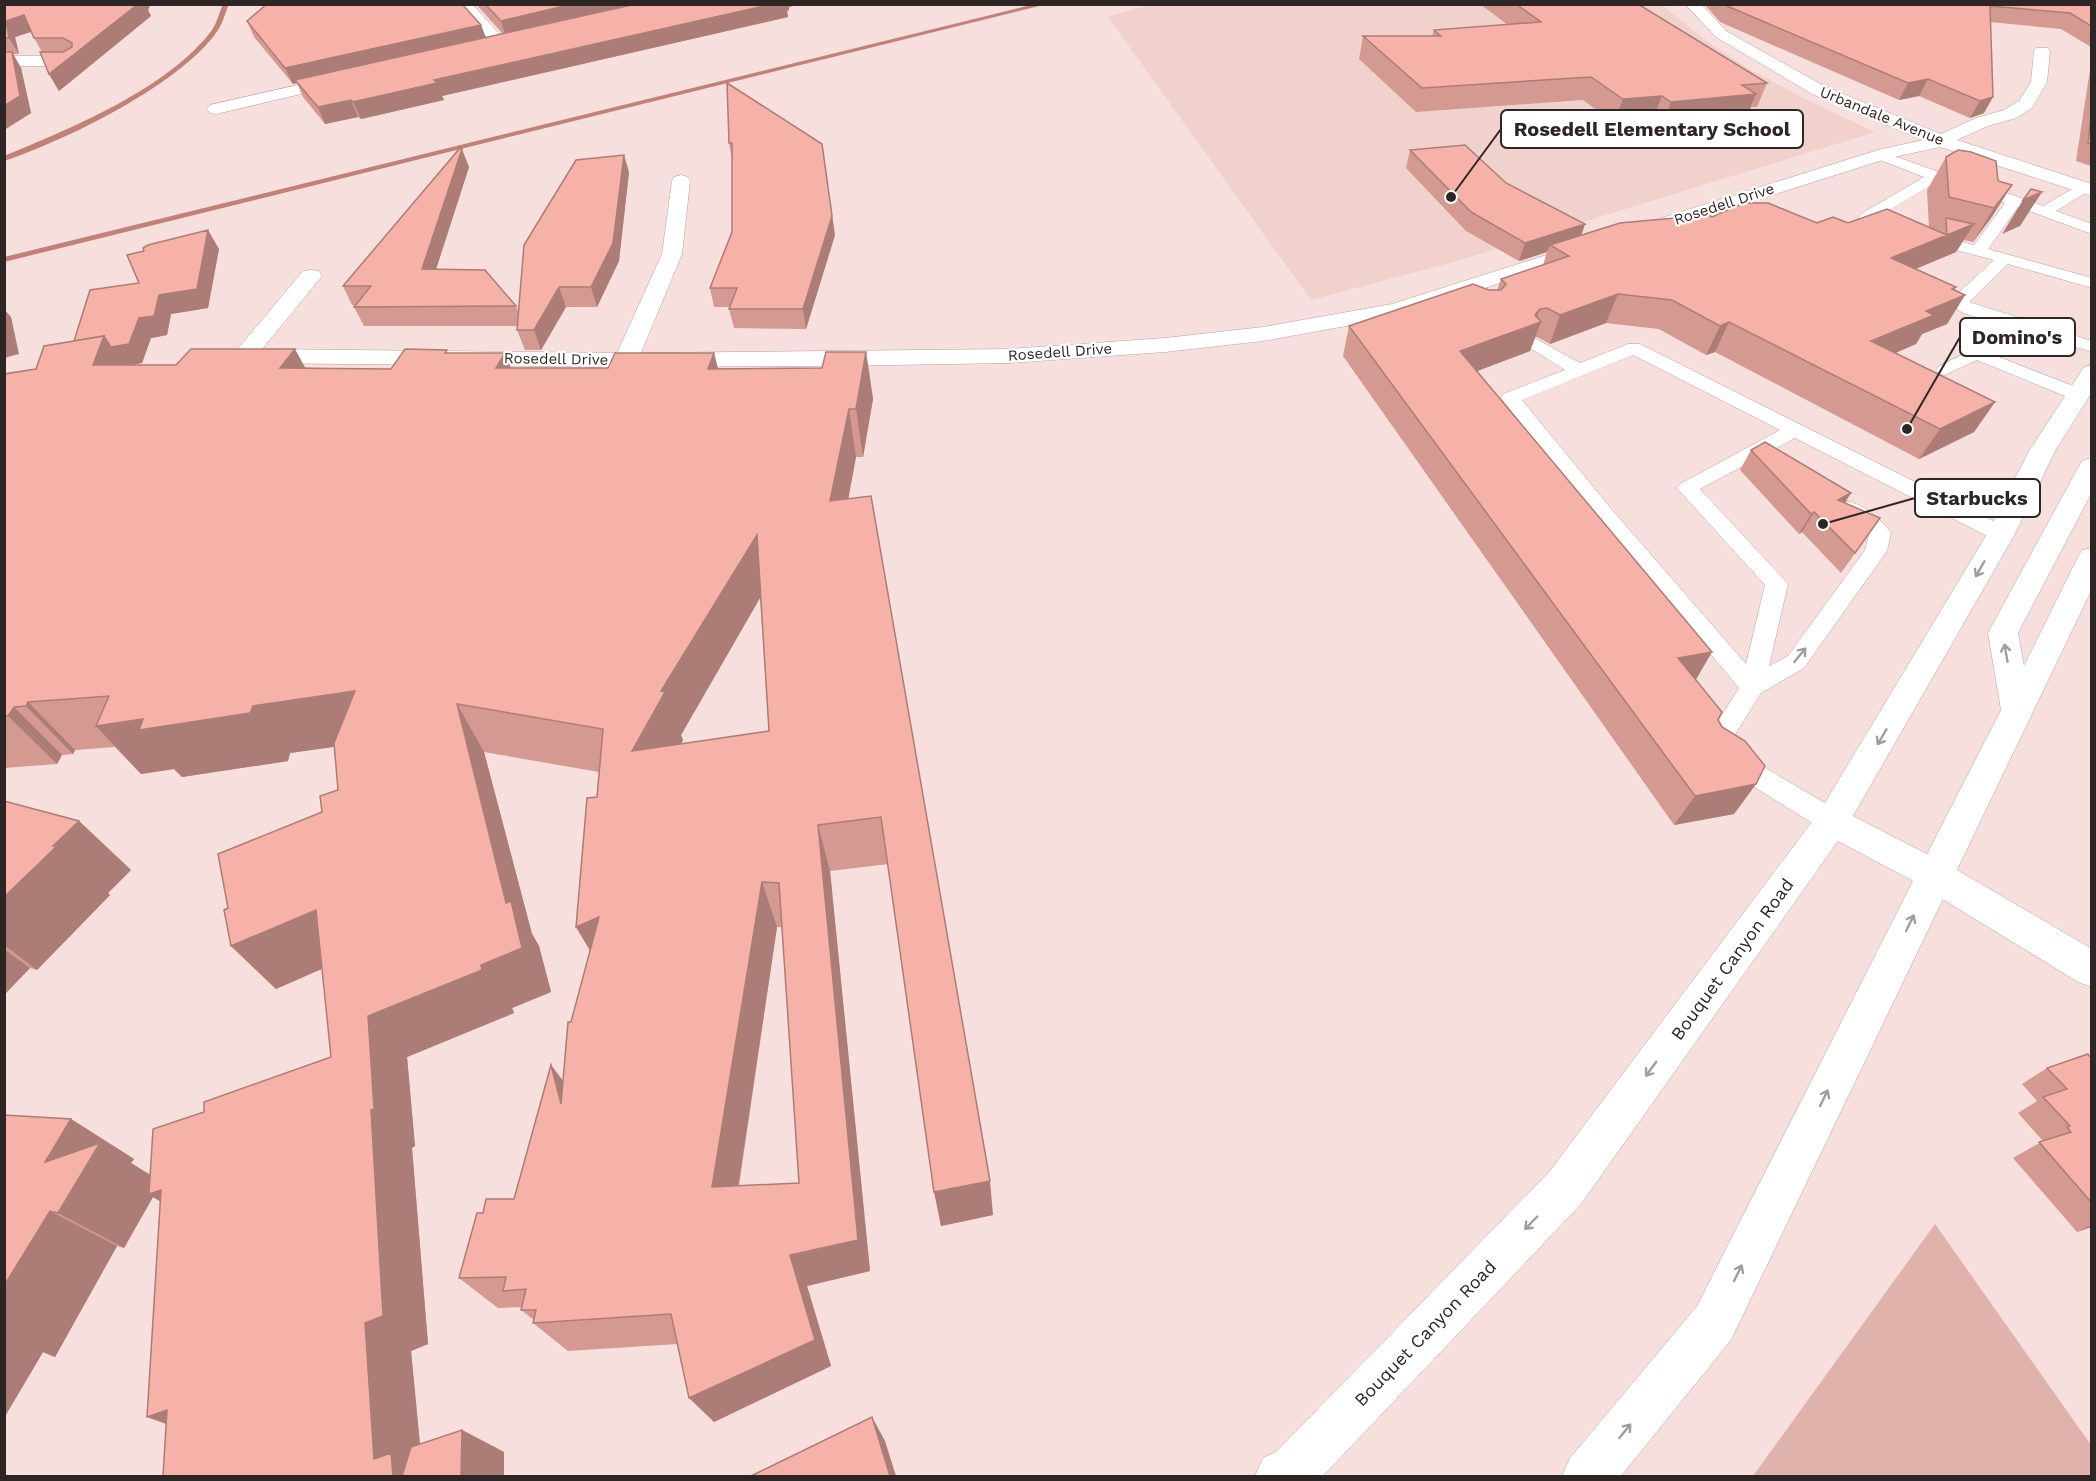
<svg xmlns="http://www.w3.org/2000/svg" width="2096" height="1481" font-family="'Work Sans',sans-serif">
  <rect width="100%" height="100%" fill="#f6dfdc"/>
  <polygon fill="#f0d1cc" points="1153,4 1662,5 1705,40 1749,69 1805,99 1875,132 1457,261 1311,300 1108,17"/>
  <polygon fill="#dfb3ac" points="1935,1224 2091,1445 2091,1476 1753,1476"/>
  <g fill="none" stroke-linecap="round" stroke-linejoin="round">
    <g fill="#c18178" fill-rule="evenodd">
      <path d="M223 4H229C225 13 223 23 218 30 183 83 65 141 4 161V156C70 129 169 88 212 30 217 23 219 13 223 4Z"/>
      <polygon points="1035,4 1047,4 4,262 4,257"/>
    </g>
    <g stroke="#b9a4a1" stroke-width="1">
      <g id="lane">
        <path d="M1880 151 1939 172 1960 176 2043 206 2079 185H2089L2091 188 2089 191 2056 211 2092 224V234L2018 207 1988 249 2092 278V288L2008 264 1969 302 2092 341V352L1963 313 1955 308 1952 301 1954 297 1994 260 1869 227 1858 217 1861 214 1924 177 1875 158 1873 155 1875 152ZM1938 181 1952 183 2005 203 1974 245 1879 221 1876 218Z"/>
        <path d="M1536 339 1580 363 1628 344H1640L2009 529 2012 534 2009 539 2001 541 1993 539 1795 438 1700 489 1788 584 1769 666 1788 656 1865 550 1869 535C1861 527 1840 514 1836 507L1839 502C1857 498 1881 518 1891 533L1887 551 1804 668 1761 693 1728 746 1842 813 1846 821 1842 829 1832 832 1822 829 1704 756 1700 749 1739 688 1599 521 1501 398 1503 394 1565 370 1530 348 1527 344 1530 340ZM1633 355 1780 430 1680 484 1677 488 1765 585 1746 664 1613 511 1522 400Z"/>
        <polygon points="1976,348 2086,391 2088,395 2086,399 2072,399 1977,360 1945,375 1939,374 1936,370 1939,366"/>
      </g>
    </g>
    <g stroke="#b9a4a1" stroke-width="1">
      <g id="street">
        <polygon points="456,4 472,4 505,40 508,43 505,46 495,46"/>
        <polygon points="1685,4 1701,4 1726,31 1824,86 1941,134 1976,118 2004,110 2019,101 2031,82 2034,51 2036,48 2048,48 2050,51 2047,82 2032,108 2016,118 1988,126 1957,140 2092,184 2092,196 1940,147 1889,158 1647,235 1633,235 1630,231 1633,227 1878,150 1923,140 1812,94 1716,37"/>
        <polygon points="4,56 72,56 80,61 72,66 4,66"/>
        <polygon points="342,75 348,77 350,80 348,83 216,114 210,113 207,109 210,105"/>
        <polygon points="681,175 688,177 690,181 682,254 641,353 1009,349 1165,338 1263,327 1392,304 1578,245 1585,243 1592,245 1595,249 1592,253 1396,317 1263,341 1165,352 1009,363 834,366 626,367 244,363 236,361 232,356 303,271 311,270 319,271 322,276 262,349 617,353 662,254 672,181 674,177"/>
        <polygon points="1934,860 1947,864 2092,949 2092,987 2078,982 1921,886 1916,875 1921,864"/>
      </g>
    </g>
    <g stroke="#b9a4a1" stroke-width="1">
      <polygon id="primary" points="2092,365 2092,392 2055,451 2015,534 1853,816 1927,854 2001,710 1988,633 2079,466 2083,460 2092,458 2092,492 2018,633 2024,666 2078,557 2082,550 2092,548 2092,589 1731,1340 1621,1476 1562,1476 1570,1458 1697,1306 1913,881 1838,841 1581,1204 1323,1476 1255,1476 1263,1458 1277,1451 1549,1172 1820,811 1987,534 2029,451 2084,367"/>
    </g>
    <use href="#lane" fill="#fff" fill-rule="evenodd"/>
    <use href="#street" fill="#fff" fill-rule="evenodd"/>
    <use href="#primary" fill="#fff" fill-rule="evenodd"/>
  </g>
  <g fill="#d49990" fill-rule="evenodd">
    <polygon points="4,4 148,10 151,16 59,91 49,74 42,52 31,32 15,37 19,54 13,54 21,68 31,113 4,130"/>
    <polygon points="476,4 793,4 793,6 789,7 789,10 787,11 788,17 442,96 444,100 361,119 358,117 325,124 303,97 297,83 293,84 254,37 247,21 481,25 486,38 503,34"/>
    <polygon points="1480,4 1638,4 1767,83 1757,107 1751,107 1746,118 1662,126 1653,119 1614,123 1583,100 1416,112 1359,59 1363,36 1432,36 1434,30 1508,25"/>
    <polygon points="1707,4 2091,4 2091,47 2061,29 1990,22 1984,113 1970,118 1919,96 1899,100 1720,22 1706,6"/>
    <polygon points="2091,63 2091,166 2076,161"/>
    <polygon points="727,83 835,235 806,329 734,328 729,309 730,307 714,307 710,288 732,232 732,160 729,143"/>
    <polygon points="1410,150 1506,183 1585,224 1581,235 1712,217 1929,227 1927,190 1946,157 1998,181 2012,185 1991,218 1973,242 1964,240 1956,252 1916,269 1965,295 1947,324 1922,334 1916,344 1895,353 1995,402 1974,432 1919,459 1715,352 1706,355 1659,329 1606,323 1550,344 1537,337 1535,337 1530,351 1528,352 1477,371 1696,680 1756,784 1734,814 1674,825 1343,356 1349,326 1489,290 1497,290 1501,279 1543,265 1547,252 1519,261 1466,231 1406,168"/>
    <polygon points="469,167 436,269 516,306 519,313 629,172 619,261 597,307 566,307 541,350 525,350 517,330 518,326 364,326 354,307 356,305 352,305 343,286"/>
    <path d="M219 249 208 308 171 314 167 335 151 338 142 363 132 365 391 369 449 353 511 368H608L714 353 718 369 822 368 866 352 873 399 863 457H856L848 498 993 1215 941 1226 888 864 830 871 870 1271 807 1286 831 1366 714 1422 677 1344 568 1351 533 1323 534 1320 521 1310 522 1307 498 1308 459 1278 483 1213 514 1199 551 1065 563 1081 571 1022 590 951 576 927 597 797 599 772 484 752 532 934 539 946 551 992 512 1008 514 1013 407 1057 415 1146 412 1148 428 1344 411 1351 420 1444 462 1430 504 1452V1476H163L166 1424 147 1417 160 1201 153 1197 124 1248 117 1246 55 1357 43 1352 4 1418V1115L71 1119 134 1159 131 1163 150 1175 204 1112 331 1057 322 969 276 989 231 946 228 908 322 812 338 790 334 747 290 753 288 761 182 777 174 769 141 774 115 747 75 750 73 754 62 755 57 764 4 768V374L36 369 74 341 139 283ZM760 598 769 731 681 744 683 740 681 735ZM777 927H782L799 1183 739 1186Z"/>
    <polygon points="1751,450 1845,503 1880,518 1841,573 1802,532 1799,534 1740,470"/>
    <polygon points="4,801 79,821 131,870 108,893 110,895 37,970 30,968 5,994"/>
    <polygon points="2091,1058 2091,1227 2077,1232 2013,1158 2043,1141 2018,1113 2037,1101 2022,1084 2047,1068"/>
  </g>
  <g fill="#ac7d76">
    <polygon points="135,4 151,4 148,10 151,16 59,91 49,74"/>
    <polygon points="573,4 644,4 506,37 501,21"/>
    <polygon points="773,4 793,4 793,6 789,7 789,10 787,11 788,17 442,96 444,100 361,119 353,102 434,80"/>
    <polygon points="24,15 33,31 15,37 19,54 9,38 6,21"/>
    <polygon points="481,25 487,41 295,80 297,83 293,84 285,68"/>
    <polygon points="12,52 21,68 31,113 4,130 4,106"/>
    <polygon points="1928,79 1919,96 1899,100 1908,83"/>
    <polygon points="1756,94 1746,118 1662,126 1671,102"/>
    <polygon points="1662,96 1653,119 1614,123 1623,99"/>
    <polygon points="1993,97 1984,113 1970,118 1980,101"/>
    <polygon points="351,100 358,117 325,124 318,107"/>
    <polygon points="822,144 835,235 806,329 803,309"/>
    <polygon points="462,149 469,167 430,288 422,269"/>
    <polygon points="624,155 629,172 619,261 597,307 591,287"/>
    <polygon points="2012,185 1991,218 1973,242 1994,208"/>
    <polygon points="2042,192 2020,226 2002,234 2023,200"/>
    <polygon points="1585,224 1579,242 1550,245 1547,252 1519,261 1525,243"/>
    <polygon points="1974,224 1956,252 1874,286 1891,258"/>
    <polygon points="208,230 219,249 208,308 171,314 167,335 151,338 142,363 84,373 104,336 139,318 159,295"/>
    <polygon points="559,287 566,307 541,350 534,330"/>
    <polygon points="1956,287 1947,302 1965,295 1947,324 1922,334 1916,344 1854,371 1871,341 1926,311 1952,289"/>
    <polygon points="1618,294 1606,323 1550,344 1560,315"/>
    <polygon points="4,309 11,317 19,354 4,358"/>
    <polygon points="1540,309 1534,325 1541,322 1530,351 1451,381 1460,351 1535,315"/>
    <polygon points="1729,322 1715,352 1706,355 1720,326"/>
    <polygon points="295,349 321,397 280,368"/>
    <polygon points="866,352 873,399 863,457 856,409"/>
    <polygon points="505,353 524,400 496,368"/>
    <polygon points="714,353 726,401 708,369"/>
    <polygon points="1995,402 1974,432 1919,459 1940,429"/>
    <polygon points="849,409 856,457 839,549 830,501"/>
    <polygon points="1851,493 1838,514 1838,500"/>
    <polygon points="1814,512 1802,532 1799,534 1811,514"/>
    <polygon points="757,535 768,584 681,735 683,740 652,799 632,751 661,691"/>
    <polygon points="1712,652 1694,683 1678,658"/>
    <polygon points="355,691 387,739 290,753 288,761 182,777 174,769 141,774 96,726 143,719 253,706"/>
    <polygon points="28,702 75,750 73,754 26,706"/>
    <polygon points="457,704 484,752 532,934 539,946 551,992 512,1008 514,1013 407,1057 415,1146 412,1148 428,1344 411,1351 422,1466 439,1476 393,1476 374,1459 365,1323 371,1110 368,1016 481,965 506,903"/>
    <polygon points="14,707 62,755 57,764 8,716"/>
    <polygon points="1756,784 1734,814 1674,825 1695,796"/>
    <polygon points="79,821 131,870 108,893 110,895 37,970 4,945 4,897 53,846"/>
    <polygon points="818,825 830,871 870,1271 807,1286 831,1366 714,1422 689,1398 790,1255 858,1240"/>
    <polygon points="762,882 777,927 733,1221 712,1187"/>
    <polygon points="316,910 355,954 276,989 231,946"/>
    <polygon points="599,917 602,970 576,927"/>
    <polygon points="4,949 30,968 5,994 4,993"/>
    <polygon points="551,1065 580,1104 561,1104"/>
    <polygon points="71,1119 134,1159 131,1163 162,1182 161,1190 206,1229 153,1197 124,1248 58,1213 45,1162"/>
    <polygon points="990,1181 993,1215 941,1226 934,1192"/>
    <polygon points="50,1211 117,1246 55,1357 43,1352 4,1418 4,1286"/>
    <polygon points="2091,1225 2091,1227 2077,1232"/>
    <polygon points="167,1410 210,1439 147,1417"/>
    <polygon points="872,1417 885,1441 896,1476 890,1476"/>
    <polygon points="462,1430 504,1452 504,1476 461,1476"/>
  </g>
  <g fill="#f6b2a8" stroke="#ac7d76" stroke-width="1.5" fill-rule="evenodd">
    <polygon points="4,4 138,4 49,74 40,52 63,52 72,47 72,43 63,38 34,38 24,15 6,21 9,38 4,38"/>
    <polygon points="267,4 462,4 481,25 285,68 247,21"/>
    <polygon points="485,4 573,4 501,21"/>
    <polygon points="636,4 773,4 434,80 437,83 353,102 351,100 318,107 295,80"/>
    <polygon points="1516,4 1638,4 1767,83 1742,85 1756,94 1671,102 1662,96 1623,99 1591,77 1422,88 1363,36 1441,36 1434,30 1541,22"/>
    <polygon points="1725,4 2091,4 2091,26 2070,13 1990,6 1993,97 1980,101 1928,79 1908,83 1727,6"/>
    <polygon points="4,52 12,52 20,96 4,106"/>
    <polygon points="727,83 822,144 832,216 803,309 729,309 737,288 710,288 732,232 732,143 729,143"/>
    <polygon points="2091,117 2091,144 2088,143"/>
    <polygon points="1465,145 1506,183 1585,224 1525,243 1471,212 1410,150"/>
    <polygon points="460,148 462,149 422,269 485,270 516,306 354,307 371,286 343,286"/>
    <polygon points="1958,150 1971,152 1996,161 1998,181 2012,185 1994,208 1949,197 1946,157"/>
    <polygon points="624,155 613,243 591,287 559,287 534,330 517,330 524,245 576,160"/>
    <polygon points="2031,189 2042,192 2023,200"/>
    <polygon points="1744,203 1768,203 1817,223 1833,217 1848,223 1887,209 1947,235 1946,218 1974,224 1891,258 1956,287 1952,289 1965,295 1926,311 1934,315 1871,341 1995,402 1940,429 1729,322 1720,326 1672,300 1618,294 1560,315 1547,308 1540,309 1535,315 1541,322 1538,323 1460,351 1712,652 1678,658 1722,712 1718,720 1722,727 1745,741 1765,766 1756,784 1695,796 1349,326 1473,284 1489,290 1501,290 1506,284 1501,279 1569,256 1550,245 1620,223 1686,217 1701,212 1712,217"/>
    <polygon points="208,230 197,289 159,295 154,316 139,318 129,344 111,347 104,336 74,341 90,290 139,283 127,255 144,251 143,248 148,245"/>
    <path d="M104 336 93 365H176L191 349H295L280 368 391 369 405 349 447 350 445 353H505L496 368H608L615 353H714L708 369 822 368 826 352H866L856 409H849L830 501 871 496 990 1181 934 1192 881 817 818 825 858 1240 790 1255 815 1340 689 1398 671 1314 533 1323 536 1310H521L526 1289 503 1291 506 1277 459 1278 477 1213H483L486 1199H514L551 1065 561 1104 568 1022H571L599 917 576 927 587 798 597 797 603 729 457 704 506 903 511 901 522 948 481 965 482 970 368 1016 374 1109 371 1110 383 1316 365 1323 374 1459 391 1453 393 1476H163L167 1410 147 1417 161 1190 149 1194 153 1129 204 1112V1102L331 1057 316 910 231 946 224 910 228 908 218 854 322 812 320 796 338 790 334 743 355 691 253 706 250 713 139 730 143 719 96 726 109 696 28 702 26 706 14 707 8 716H4V374L36 369 44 346ZM757 535 769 731 632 751 665 692 661 691ZM762 882 779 883 799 1183 712 1187Z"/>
    <polygon points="1765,442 1851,493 1838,500 1880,518 1855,553 1814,512 1811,514 1751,450"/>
    <polygon points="4,801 79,821 53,846 56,847 4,897"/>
    <polygon points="2088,1054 2091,1058 2091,1202 2039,1142 2071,1132 2067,1127 2070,1126 2043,1097 2067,1089 2047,1068"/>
    <polygon points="4,1115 71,1119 45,1162 100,1143 58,1213 50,1211 4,1286"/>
    <polygon points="872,1417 890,1476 751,1476"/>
    <polygon points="462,1430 461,1476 402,1476 411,1447"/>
  </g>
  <defs><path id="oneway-shaft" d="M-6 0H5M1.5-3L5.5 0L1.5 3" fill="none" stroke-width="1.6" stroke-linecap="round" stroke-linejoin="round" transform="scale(1.5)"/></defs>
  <g stroke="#a19d9d">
    <use href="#oneway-shaft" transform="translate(1980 569) rotate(120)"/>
    <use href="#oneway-shaft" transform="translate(2006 653) rotate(-100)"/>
    <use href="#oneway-shaft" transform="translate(1800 655) rotate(-51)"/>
    <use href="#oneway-shaft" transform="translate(1882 737) rotate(120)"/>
    <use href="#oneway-shaft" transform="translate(1910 923) rotate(-64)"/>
    <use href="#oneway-shaft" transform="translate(1651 1069) rotate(126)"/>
    <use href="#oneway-shaft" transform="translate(1824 1098) rotate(-64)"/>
    <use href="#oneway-shaft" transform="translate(1531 1223) rotate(134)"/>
    <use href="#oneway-shaft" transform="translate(1738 1273) rotate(-64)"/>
    <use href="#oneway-shaft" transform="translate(1625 1431) rotate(-51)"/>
  </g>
  <g text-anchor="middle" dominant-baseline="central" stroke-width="4.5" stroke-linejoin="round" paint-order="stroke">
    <g font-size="15" fill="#2e2625" stroke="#fff">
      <text transform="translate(1882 116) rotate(22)">Urbandale Avenue</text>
      <text transform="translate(1724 204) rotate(-18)">Rosedell Drive</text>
      <text transform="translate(1060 352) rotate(-4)">Rosedell Drive</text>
      <text transform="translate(556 359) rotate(1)">Rosedell Drive</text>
    </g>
    <g font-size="18" fill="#2e2625" stroke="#fff">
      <text transform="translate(1732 959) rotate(-54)">Bouquet Canyon Road</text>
      <text transform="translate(1425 1333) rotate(-46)">Bouquet Canyon Road</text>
    </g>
  </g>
  <path fill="none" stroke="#2e2625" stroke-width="2" d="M1451 197L1501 129M1907 429L1960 337M1823 524L1915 498"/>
  <g fill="#2e2625" stroke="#fff" stroke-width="2">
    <circle cx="1451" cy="197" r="6"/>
    <circle cx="1907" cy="429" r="6"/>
    <circle cx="1823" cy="524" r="6"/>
  </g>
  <g fill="#fff" stroke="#2e2625" stroke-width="2">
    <rect x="1501" y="110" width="302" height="38" rx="6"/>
    <rect x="1960" y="318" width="115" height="38" rx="6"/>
    <rect x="1915" y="479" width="125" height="38" rx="6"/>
  </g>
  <g font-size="20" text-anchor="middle" font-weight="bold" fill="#2e2625">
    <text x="1652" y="136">Rosedell Elementary School</text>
    <text x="2017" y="344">Domino's</text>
    <text x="1977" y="505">Starbucks</text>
  </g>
  <rect width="2096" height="1481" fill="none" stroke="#2e2625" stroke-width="12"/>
</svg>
